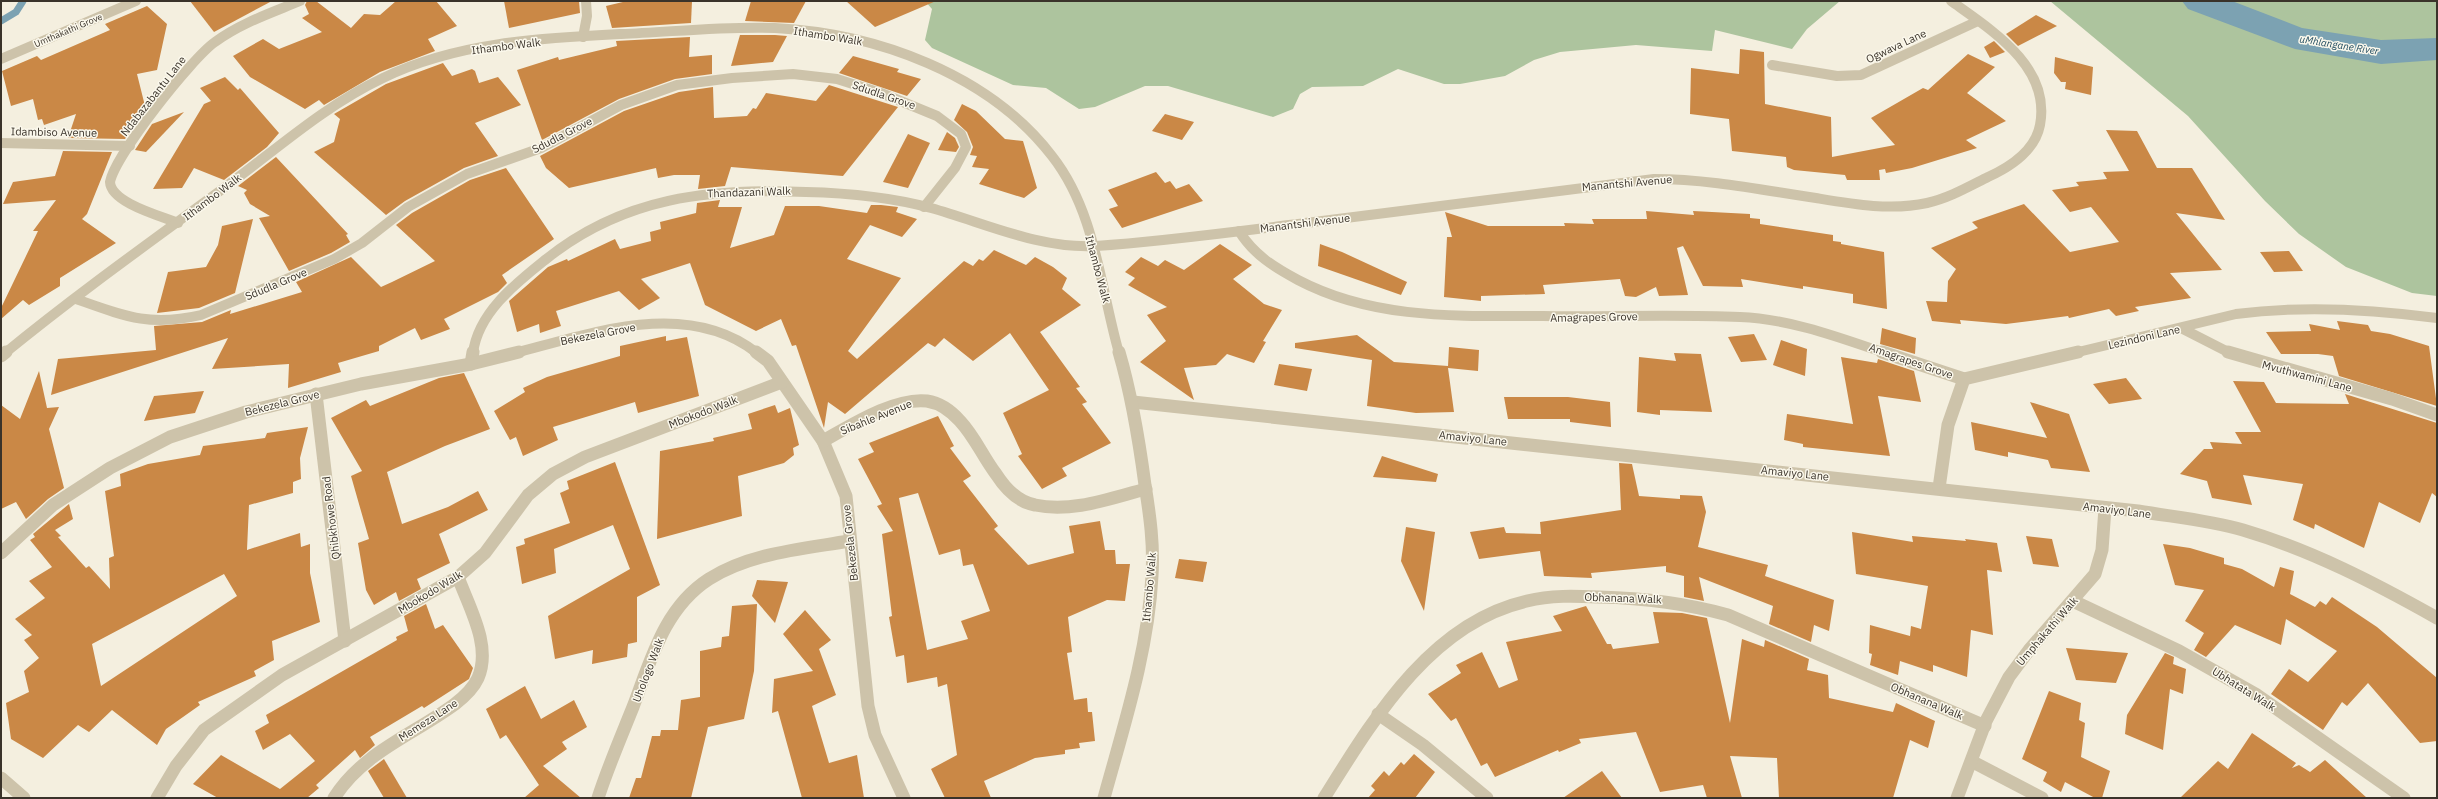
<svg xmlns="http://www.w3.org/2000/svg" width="2438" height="799" font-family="'IBM Plex Sans',sans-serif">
  <rect width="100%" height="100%" fill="#f4efdf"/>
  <g fill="#adc49e">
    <polygon points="925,1 1840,1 1807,29 1792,49 1715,30 1712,51 1636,45 1560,52 1534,60 1505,76 1460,84 1444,84 1398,69 1363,86 1312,87 1300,94 1293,109 1273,117 1168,86 1145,86 1095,107 1079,109 1046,88 1013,85 932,48 925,40 932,9"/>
    <polygon points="2050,1 2437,1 2437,296 2412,293 2346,267 2299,234 2265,201 2188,116"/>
  </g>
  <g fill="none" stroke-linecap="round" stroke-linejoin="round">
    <polyline stroke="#7ca2b2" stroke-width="7" points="1,21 16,12 23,1"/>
    <polygon fill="#7ca2b2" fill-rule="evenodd" points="2182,1 2232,1 2302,28 2381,40 2437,38 2437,60 2381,64 2295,49 2188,9"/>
  </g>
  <g fill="#ca8846" fill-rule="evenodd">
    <polygon points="190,1 272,1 214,32"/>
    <polygon points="307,1 316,1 351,28 364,14 380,15 396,1 436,1 457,26 428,39 435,51 380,72 324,105 319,100 305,109 250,77 233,56 263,39 279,49 322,32 302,18 309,14 305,5"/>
    <polygon points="504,1 579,1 580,13 509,28"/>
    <polygon points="627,1 692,1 691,23 612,28 606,6"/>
    <polygon points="751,1 806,1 794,23 745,21"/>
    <polygon points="846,1 936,1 875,27"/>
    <polygon points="147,6 167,24 157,70 137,74 146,110 125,139 68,138 76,114 44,125 42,119 38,120 33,99 11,106 2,71 37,56 41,60 110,30 105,24"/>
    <polygon points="2036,15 2057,26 2018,46 2006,34"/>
    <polygon points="740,35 775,35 787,36 773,62 731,66"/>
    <polygon points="690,37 689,57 712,55 712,74 675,79 619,99 542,140 517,70 558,57 559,60 617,46 616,41"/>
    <polygon points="1994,41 2005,52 1990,58 1984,47"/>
    <polygon points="1740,49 1764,52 1765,104 1831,117 1832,157 1895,145 1871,118 1923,88 1928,90 1968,54 1995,67 1967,93 2006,121 1966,140 1977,148 1912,168 1886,173 1885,169 1879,170 1880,180 1847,180 1845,175 1794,170 1787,167 1786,157 1732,151 1729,119 1690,114 1691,68 1739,74"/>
    <polygon points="853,56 899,69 897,72 921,79 907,96 839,73"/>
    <polygon points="2055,57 2093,67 2091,95 2065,89 2066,82 2061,82 2054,73"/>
    <polygon points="443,63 452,76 472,69 475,71 479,83 498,77 521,105 475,123 498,156 464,168 405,201 386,215 314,152 334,142 340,119 334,114 386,84"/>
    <polygon points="225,77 238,90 240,88 279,133 267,147 224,180 194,168 182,188 153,189 204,104 211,101 200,88"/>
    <polygon points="829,85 898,107 843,176 731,167 725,186 698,189 700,175 674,175 658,178 656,168 569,188 546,168 540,156 624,111 679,92 713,87 714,118 747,116 753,108 756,109 766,93 816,101"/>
    <polygon points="962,104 976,111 1005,139 1023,141 1037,188 1024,198 979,184 989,169 972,167 977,156 970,155 973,147 967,132 954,120"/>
    <polygon points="184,112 146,152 135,150 152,124"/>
    <polygon points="1165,114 1194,122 1182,140 1152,131"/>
    <polygon points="2106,130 2137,131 2157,168 2192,168 2225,220 2176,213 2222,270 2170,273 2191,298 2135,307 2139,311 2116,316 2109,309 2069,318 2068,316 2006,324 1960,320 1961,324 1932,321 1926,301 1947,302 1948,281 1956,269 1931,248 1978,228 1972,222 2024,204 2070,252 2119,242 2091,207 2070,212 2052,190 2079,186 2076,182 2107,179 2103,172 2129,171"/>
    <polygon points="947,132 955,138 959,147 956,152 938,150"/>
    <polygon points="908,134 930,143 908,188 883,182"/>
    <polygon points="63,151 112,152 87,214 82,219 116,243 60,278 60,286 29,305 23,300 1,319 1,308 38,231 33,231 56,200 3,204 13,182 55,176"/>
    <polygon points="276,157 348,234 346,235 350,242 331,253 289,271 259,218 270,216 250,204 244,193 247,190 238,186"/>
    <polygon points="506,168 554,239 502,275 507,283 498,292 444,319 450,329 421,340 415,328 379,346 379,351 338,363 341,372 288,388 289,364 212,369 228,338 51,395 58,359 156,350 154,326 202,322 231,310 230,314 302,292 296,282 351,257 381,287 392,282 435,261 396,225 412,213 470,180"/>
    <polygon points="1156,172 1165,183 1170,181 1176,189 1189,184 1203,201 1122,228 1109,209 1118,206 1108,190"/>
    <polygon points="720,200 718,207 742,207 730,248 774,235 785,206 819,206 867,213 871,205 881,205 898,207 896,212 917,219 902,237 870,225 847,259 901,278 848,351 857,359 964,261 973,266 979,259 983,261 994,250 1026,265 1035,257 1053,267 1067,278 1062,289 1081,305 1040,332 1080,387 1076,388 1087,402 1082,404 1111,443 1062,468 1067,476 1042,489 1018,456 1022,454 1003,413 1049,390 1010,333 973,361 944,338 935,347 928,343 845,414 828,402 824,428 796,345 792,346 781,319 756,331 705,305 690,263 641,279 660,298 639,310 619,291 556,311 561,326 540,333 539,324 517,332 509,301 548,267 567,259 568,261 615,239 620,249 651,241 650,232 661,229 660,222 696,213 697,203"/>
    <polygon points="1646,211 1694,215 1693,211 1750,214 1750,218 1760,219 1760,224 1833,235 1833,241 1841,242 1841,244 1884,252 1887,309 1853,303 1853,294 1803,286 1803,289 1741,279 1743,287 1703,286 1683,246 1677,248 1688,295 1659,296 1656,287 1636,297 1625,296 1620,279 1543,285 1545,294 1481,296 1481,301 1444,297 1447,237 1452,237 1445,212 1488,226 1565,226 1564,223 1594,224 1592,219 1647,219"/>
    <polygon points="253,219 235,293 199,308 157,313 168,272 206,267 218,245 222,226"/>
    <polygon points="1220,244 1252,265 1233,279 1264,304 1282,310 1263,341 1266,342 1254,363 1227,354 1216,365 1184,368 1194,400 1140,362 1166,341 1147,315 1167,307 1128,285 1135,278 1125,272 1141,257 1158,266 1165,260 1184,270"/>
    <polygon points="1320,244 1342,252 1407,282 1401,295 1318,266"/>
    <polygon points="2289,251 2303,271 2274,272 2260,252"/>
    <polygon points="2337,321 2368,325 2371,331 2390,334 2429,346 2437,406 2339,376 2333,356 2318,354 2281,354 2266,332 2311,331 2309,324 2340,330"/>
    <polygon points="1882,328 1916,338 1915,354 1880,344"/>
    <polygon points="1754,334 1767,360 1741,362 1728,337"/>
    <polygon points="1357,335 1394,362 1448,366 1449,347 1479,350 1478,371 1448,368 1454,412 1416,413 1367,406 1372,360 1295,348 1295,343"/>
    <polygon points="666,336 666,341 687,337 699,396 638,413 635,402 553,427 558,440 523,456 516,437 510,440 494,411 525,392 523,388 547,377 620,356 620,346"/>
    <polygon points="1781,340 1807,349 1805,376 1773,365"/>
    <polygon points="1674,353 1701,354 1712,412 1660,410 1660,415 1637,412 1639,357 1676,361"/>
    <polygon points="1841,357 1877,363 1878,359 1914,371 1921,402 1878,396 1890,456 1803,447 1803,444 1784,440 1787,414 1853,424"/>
    <polygon points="1279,364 1312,369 1307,391 1274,385"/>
    <polygon points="39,371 47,408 59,407 49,429 64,488 48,499 26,519 16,502 1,509 1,405 20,419"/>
    <polygon points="464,373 490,429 445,446 387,472 402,524 448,507 478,491 488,510 439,534 450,563 417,579 421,589 399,601 396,592 374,605 366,590 358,543 369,539 351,476 362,471 331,418 366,400 370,406 439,378"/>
    <polygon points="2126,378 2142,399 2109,404 2093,384"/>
    <polygon points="2233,381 2264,382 2276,403 2349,404 2345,394 2437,423 2437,497 2432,493 2420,523 2379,502 2364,548 2315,524 2314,529 2293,520 2303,484 2243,475 2252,505 2212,498 2207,481 2180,474 2204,449 2213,449 2210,442 2242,444 2235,432 2261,432"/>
    <polygon points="204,391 195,413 144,421 154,396"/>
    <polygon points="1504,397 1568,397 1610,402 1611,427 1570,422 1570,419 1508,419"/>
    <polygon points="2030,402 2069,414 2090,472 2051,468 2048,460 2008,452 2008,457 1975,450 1971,422 2047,438"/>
    <polygon points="775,405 778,413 790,408 799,445 793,448 794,455 784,463 738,476 742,516 657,539 660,451 714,441 713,438 752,429 748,414"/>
    <path d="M938 416 954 446 950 448 971 476 963 481 998 526 994 529 1028 565 1074 553 1069 526 1100 521 1105 550H1115L1116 564H1130L1125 601 1107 600 1068 617 1072 652 1067 653 1074 700 1087 698 1088 712H1092L1095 741 1079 743 1080 748 1065 750V754L1035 758 984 781 991 798H945L931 769 957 755 947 684 938 687 937 677 907 683 904 655 896 657 889 617 892 616 882 534 893 531 877 506 882 504 858 459 874 452 869 443ZM918 493 939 555 960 549 963 566 973 564 990 611 961 621 968 639 927 650 899 498Z"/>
    <path d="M308 427 300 458 301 479 293 482V493L249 505 247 550 300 533 301 547 310 544V573L320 622 272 641 274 660 254 671 256 676 198 702 200 705 166 729 157 745 112 710 89 732 78 725 43 758 11 739 6 703 29 692 24 671 39 658 24 640 32 635 15 619 45 598 29 581 52 567 30 540 35 537 33 534 69 504 73 519 55 530 61 536 58 537 86 568 89 566 110 589 109 558 114 556 105 491 121 486 120 474 148 464 200 455 203 446 265 438 267 433ZM224 574 237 596 101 686 92 644Z"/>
    <polygon points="1382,456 1438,474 1436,482 1373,477"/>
    <polygon points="615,462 660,585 637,597 637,642 628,644 627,657 592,664 593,650 555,659 548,616 630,569 613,525 554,549 556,573 522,584 516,547 525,544 524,539 570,523 560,493 569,489 567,481"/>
    <polygon points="1619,463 1632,464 1639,496 1680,499 1680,495 1702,496 1706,512 1698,547 1768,565 1765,576 1834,600 1829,631 1814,625 1811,642 1769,624 1773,606 1699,577 1704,601 1684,597 1684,576 1666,572 1666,566 1591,573 1592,578 1544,576 1540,551 1479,559 1470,532 1504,527 1506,533 1541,534 1540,522 1621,510"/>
    <polygon points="1406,527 1435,532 1424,611 1401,561"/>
    <polygon points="1852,532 1913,542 1912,536 1966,541 1965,539 1997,543 2002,572 1987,570 1993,635 1971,630 1967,677 1933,665 1933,672 1900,661 1898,675 1870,665 1872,654 1869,653 1870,625 1910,636 1911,626 1921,629 1928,586 1856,574"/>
    <polygon points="2026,536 2052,539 2059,567 2033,564"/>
    <polygon points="2163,544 2190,548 2224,558 2224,564 2242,569 2274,587 2280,567 2294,571 2290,594 2315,607 2320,601 2326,605 2332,597 2377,627 2437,678 2437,741 2420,743 2368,683 2347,706 2342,702 2323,730 2271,694 2289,669 2308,682 2337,651 2286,619 2281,645 2235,625 2206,657 2194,650 2204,633 2185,621 2204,590 2175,585"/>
    <polygon points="1179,559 1207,562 1203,582 1175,578"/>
    <polygon points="757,580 788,582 775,623 752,596"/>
    <polygon points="426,604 435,629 443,625 473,668 469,679 424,708 422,706 370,737 375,745 360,758 355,750 316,785 319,788 307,798 218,798 193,784 221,755 280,789 315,761 290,734 263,750 255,731 269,723 266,715 397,640 396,637 408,631 404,616"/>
    <polygon points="757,604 754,671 744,719 708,727 691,798 629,798 636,778 641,778 652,736 660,736 661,730 678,730 681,700 700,697 700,651 721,647 722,637 729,636 732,606"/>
    <polygon points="1586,606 1607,644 1611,644 1613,649 1659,643 1653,612 1682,613 1707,618 1730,723 1742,639 1764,647 1765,640 1809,659 1807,670 1828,675 1829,698 1893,712 1896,703 1935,721 1928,748 1910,740 1893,798 1779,798 1777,758 1730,756 1742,798 1707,798 1703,785 1660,792 1636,732 1579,739 1581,743 1559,752 1558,750 1495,777 1487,763 1481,766 1456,718 1451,721 1428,694 1461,673 1456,665 1482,652 1499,688 1518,680 1506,642 1562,631 1553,616"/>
    <polygon points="805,610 831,640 819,649 836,695 812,706 829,763 857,755 864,798 802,798 778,711 772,713 774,679 813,671 783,634"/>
    <polygon points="2066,648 2128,653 2116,683 2076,680"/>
    <polygon points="2165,653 2174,657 2173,664 2186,669 2183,694 2170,689 2163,750 2125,734 2127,715"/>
    <polygon points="525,686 541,719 574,700 587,727 562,742 567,749 543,766 581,798 524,798 539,785 506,735 500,739 486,709"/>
    <polygon points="2049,691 2081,703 2079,720 2085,723 2081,757 2110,771 2102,798 2095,798 2065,782 2061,792 2043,781 2047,772 2022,759"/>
    <polygon points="2252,733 2296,763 2292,768 2299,765 2310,772 2325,760 2367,798 2180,798 2218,761 2228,769"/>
    <polygon points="1414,754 1435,772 1415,798 1368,798 1375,790 1371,786 1384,771 1389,776 1401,762 1404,765"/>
    <polygon points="384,759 407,798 384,798 368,771"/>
    <polygon points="1602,771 1622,798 1563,798"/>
  </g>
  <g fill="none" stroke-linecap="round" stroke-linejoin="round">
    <g stroke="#cdc3aa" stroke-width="10">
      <polyline points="583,37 587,16 586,1"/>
      <polyline points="1,59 136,1"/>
      <polyline points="1772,65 1837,76 1861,75 1978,21"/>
      <polyline points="1,143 130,146"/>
      <path d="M178 223C161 216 111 203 110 182 115 155 192 58 215 42 241 23 271 13 300 1"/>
      <path d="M1239 231C1254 255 1274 267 1298 280 1374 320 1459 316 1543 316 1609 317 1675 314 1740 317 1790 319 1838 337 1885 353"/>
      <path d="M76 299C124 316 149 327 201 315L334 259 362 243 408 207 467 174 541 148 621 105 677 85 732 78 793 74 837 79 881 93 937 116 961 134 966 147 955 168 924 207"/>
      <polyline points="2181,328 2230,353"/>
      <path d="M5 353C77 294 153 240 228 185 278 148 326 105 383 78 457 42 541 38 621 34 672 32 724 26 775 28 876 33 989 74 1052 156 1096 212 1100 287 1119 353"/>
      <path d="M473 353C478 313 515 284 545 260 623 197 709 188 806 192 849 193 890 197 931 208 985 223 1039 249 1096 246 1171 241 1247 230 1322 221 1433 207 1543 193 1654 179 1709 179 1762 190 1816 198 1852 204 1891 211 1927 203 1949 198 1968 187 1988 177 2010 167 2035 151 2040 125 2051 67 1993 31 1951 1"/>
      <path d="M515 353C592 333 687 298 757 353"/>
      <path d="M2074 353 2236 314C2304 305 2370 309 2437 318"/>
    </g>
    <g stroke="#cdc3aa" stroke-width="13">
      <polyline points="756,352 768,361 823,441 846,496 868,706 875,735 904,798"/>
      <polyline points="1882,352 1964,379"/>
      <polyline points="2228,352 2392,399 2437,415"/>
      <polyline points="1,356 6,352"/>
      <polyline points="471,364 473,352"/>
      <polyline points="316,394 345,641"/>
      <path d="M1133 402 2138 511C2173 517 2209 520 2243 530 2311 550 2375 583 2437 618"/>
      <path d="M823 441C850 426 895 397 927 401 940 403 952 412 960 421 975 437 983 457 996 474 1005 488 1018 502 1035 505 1072 513 1111 498 1146 489"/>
      <polyline points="1939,488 1948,425 1964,379 2078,352"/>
      <polyline points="1,553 53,505 110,468 170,437 246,412 361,384 471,364 519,352"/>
      <polyline points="2073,601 2179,651 2257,695 2404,798"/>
      <polyline points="1378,714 1423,745 1487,798"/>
      <polyline points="1973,762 2042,798"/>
      <polyline points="1,778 24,798"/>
      <polyline points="157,798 176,766 204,730 282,675 458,577 485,553 528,495 553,474 585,457 782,382"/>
      <path d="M334 798C363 752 413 735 455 704 464 697 473 689 478 678 492 646 469 607 458 577"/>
      <path d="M598 798C608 767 621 737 633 707 651 660 664 608 709 579 750 553 802 549 849 541"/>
      <path d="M1104 798C1124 725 1148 652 1152 576 1154 545 1150 516 1145 485 1139 440 1132 396 1119 352"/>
      <path d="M1324 798C1373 720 1430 623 1527 601 1551 595 1575 596 1599 597 1644 598 1685 603 1728 615L1985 726"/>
      <polyline points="1957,798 1986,721 2009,677 2029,650 2095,574 2102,550 2105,508"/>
    </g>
  </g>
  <g text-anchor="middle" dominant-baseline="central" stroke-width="3" stroke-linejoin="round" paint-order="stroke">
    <g font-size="9" fill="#3a332a" stroke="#fbf8ec">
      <text transform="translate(68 30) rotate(-23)">Umthakathi Grove</text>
    </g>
    <g font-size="10" font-style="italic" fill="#1d495d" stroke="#fbf8ec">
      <text transform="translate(2339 45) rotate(9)">uMhlangane River</text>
    </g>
    <g font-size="11" fill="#3a332a" stroke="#fbf8ec">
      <text transform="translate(828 36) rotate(9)">Ithambo Walk</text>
      <text transform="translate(506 46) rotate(-7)">Ithambo Walk</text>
      <text transform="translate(1896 46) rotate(-25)">Ogwava Lane</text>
      <text transform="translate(884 95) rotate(19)">Sdudla Grove</text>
      <text transform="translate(153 96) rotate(-52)">Ndabazabantu Lane</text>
      <text transform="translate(54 132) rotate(1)">Idambiso Avenue</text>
      <text transform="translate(562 135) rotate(-27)">Sdudla Grove</text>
      <text transform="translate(1627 183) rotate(-5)">Manantshi Avenue</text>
      <text transform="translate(749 192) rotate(-2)">Thandazani Walk</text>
      <text transform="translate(212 197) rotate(-37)">Ithambo Walk</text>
      <text transform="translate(1305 223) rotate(-7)">Manantshi Avenue</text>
      <text transform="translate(1098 269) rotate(75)">Ithambo Walk</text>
      <text transform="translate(276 284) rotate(-23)">Sdudla Grove</text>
      <text transform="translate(1594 317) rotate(-1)">Amagrapes Grove</text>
      <text transform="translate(598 334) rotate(-11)">Bekezela Grove</text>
      <text transform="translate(2144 337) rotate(-13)">Lezindoni Lane</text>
      <text transform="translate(1911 361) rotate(19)">Amagrapes Grove</text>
      <text transform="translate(2307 376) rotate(15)">Mvuthwamini Lane</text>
      <text transform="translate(282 403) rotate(-14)">Bekezela Grove</text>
      <text transform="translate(703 412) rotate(-21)">Mbokodo Walk</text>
      <text transform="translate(876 417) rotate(-22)">Sibahle Avenue</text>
      <text transform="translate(1473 438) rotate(6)">Amaviyo Lane</text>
      <text transform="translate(1795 473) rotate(6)">Amaviyo Lane</text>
      <text transform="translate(2117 510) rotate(7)">Amaviyo Lane</text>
      <text transform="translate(331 518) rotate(-97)">Qhibkhowe Road</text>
      <text transform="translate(850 543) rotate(-96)">Bekezela Grove</text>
      <text transform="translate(1149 587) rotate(-85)">Ithambo Walk</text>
      <text transform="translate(430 592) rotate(-31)">Mbokodo Walk</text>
      <text transform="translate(1623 598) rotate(2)">Obhanana Walk</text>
      <text transform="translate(2047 631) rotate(-49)">Umphakathi Walk</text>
      <text transform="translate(648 670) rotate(-69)">Uhologo Walk</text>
      <text transform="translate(2244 689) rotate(32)">Ubhatata Walk</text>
      <text transform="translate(1927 701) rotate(23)">Obhanana Walk</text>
      <text transform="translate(428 720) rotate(-33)">Memeza Lane</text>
    </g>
  </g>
  <rect width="2438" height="799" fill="none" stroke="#3a332a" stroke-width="4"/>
</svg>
